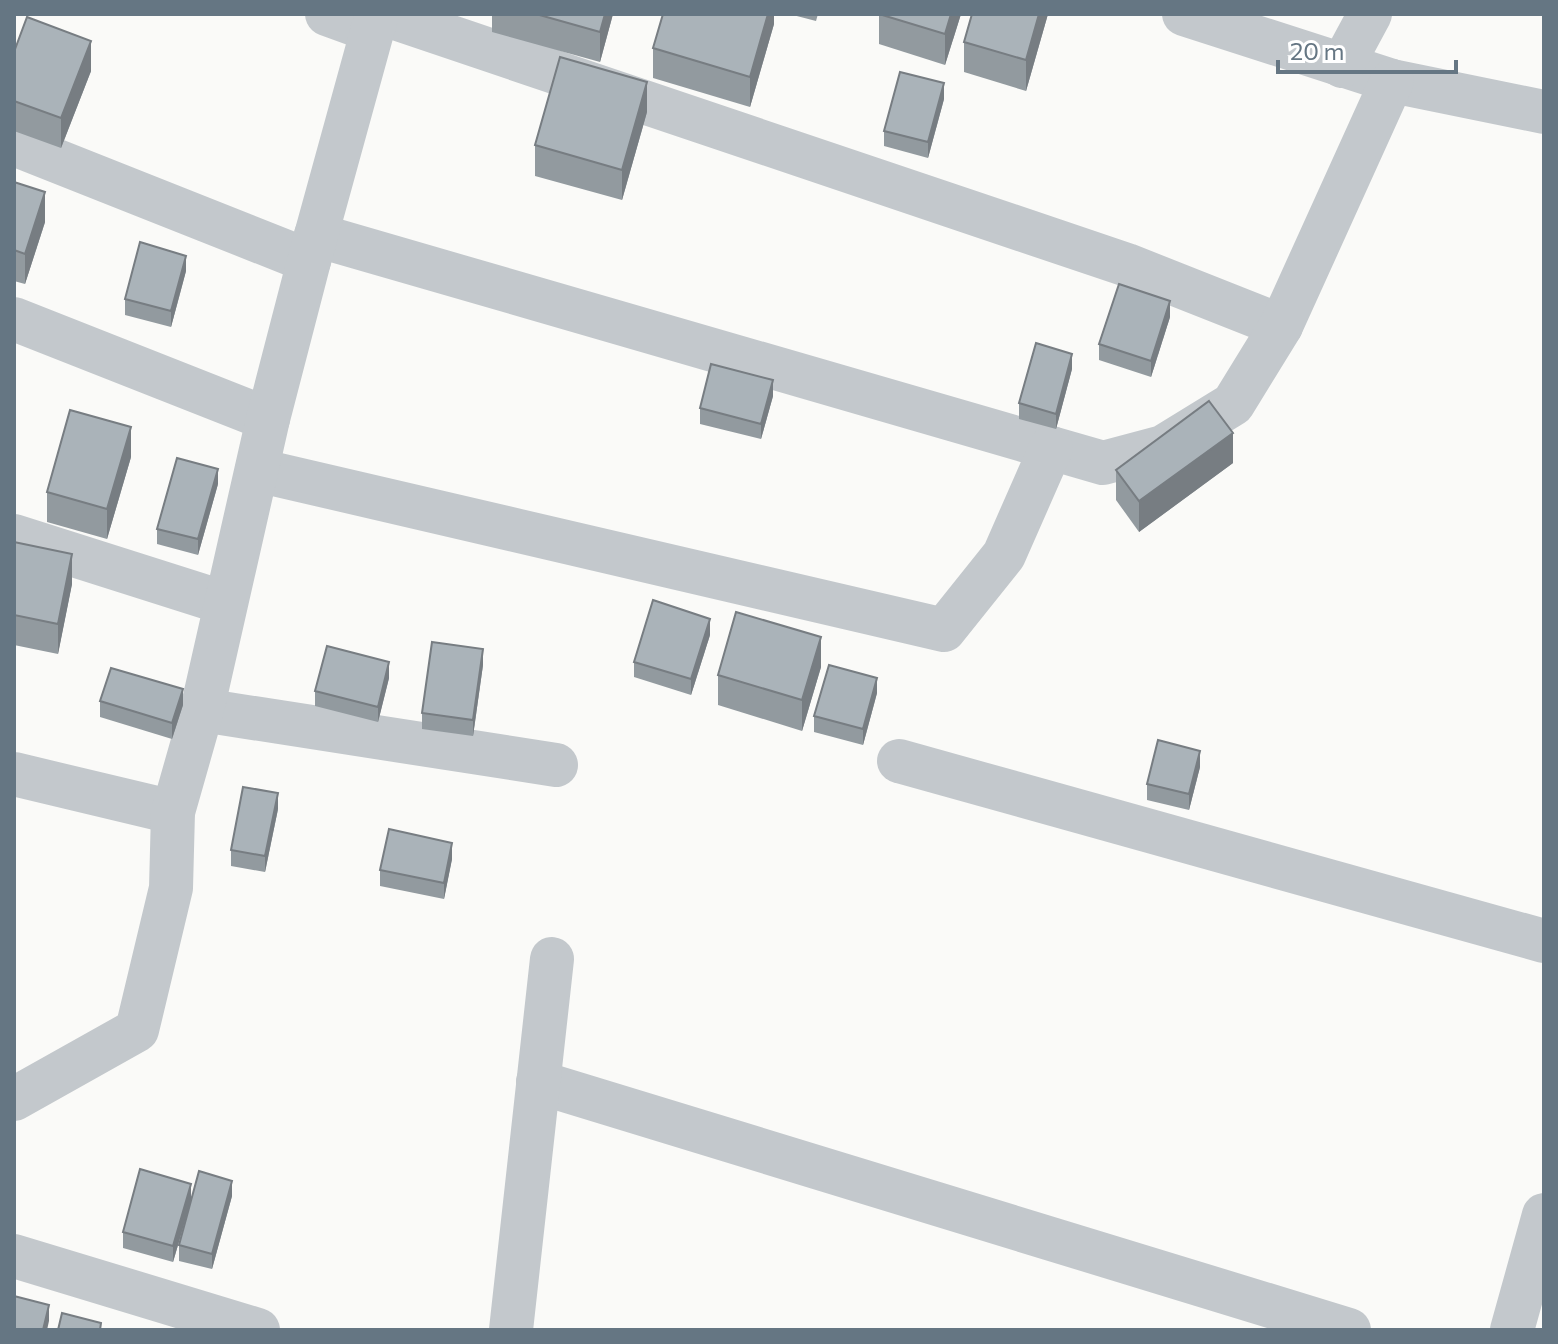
<svg xmlns="http://www.w3.org/2000/svg" width="1558" height="1344" font-family="Commissioner,sans-serif">
  <rect width="100%" height="100%" fill="#fafaf8"/>
  <g fill="none" stroke-linecap="round" stroke-linejoin="round">
    <g stroke="#c3c8cc" stroke-width="44">
      <polyline points="327,14 371,30"/>
      <polyline points="383,14 1127,265 1281,326"/>
      <polyline points="1184,14 1392,81 1544,112"/>
      <polyline points="1342,66 1370,14"/>
      <polyline points="14,144 309,261"/>
      <polyline points="316,235 1103,463 1163,447 1233,404 1281,326 1392,81"/>
      <polyline points="14,319 268,419"/>
      <polyline points="257,470 944,630 1004,555 1051,448"/>
      <polyline points="14,536 225,603"/>
      <polyline points="202,710 556,765"/>
      <polyline points="899,761 1544,941"/>
      <polyline points="14,774 173,812"/>
      <polyline points="538,1082 1349,1330"/>
      <polyline points="14,1099 137,1030 171,888 173,812 202,710 268,419 309,261 377,14"/>
      <polyline points="14,1256 258,1330"/>
      <polyline points="511,1330 552,959"/>
      <polyline points="1512,1330 1544,1215"/>
    </g>
  </g>
  <g fill="#929a9f">
    <polygon points="492,14 613,14 600,62 492,32"/>
    <polygon points="774,14 774,24 750,107 653,78 653,48"/>
    <polygon points="789,14 818,14 816,21"/>
    <polygon points="879,14 961,14 945,65 879,44"/>
    <polygon points="1048,14 1026,91 964,72 964,42"/>
    <polygon points="14,52 91,71 61,148 14,131"/>
    <polygon points="944,99 928,158 884,146 884,131"/>
    <polygon points="647,112 622,200 535,176 535,145"/>
    <polygon points="14,182 45,222 25,284 14,281"/>
    <polygon points="186,271 171,327 125,315 125,299"/>
    <polygon points="1170,317 1151,377 1099,360 1099,344"/>
    <polygon points="1072,369 1056,429 1019,419 1019,403"/>
    <polygon points="773,396 761,439 700,424 700,408"/>
    <polygon points="131,457 107,539 47,522 47,492"/>
    <polygon points="1233,463 1139,532 1116,500 1116,470"/>
    <polygon points="218,484 198,555 157,544 157,529"/>
    <polygon points="14,542 72,584 58,654 14,645"/>
    <polygon points="710,635 691,695 634,677 634,662"/>
    <polygon points="483,665 473,736 422,729 422,713"/>
    <polygon points="821,667 802,731 718,705 718,675"/>
    <polygon points="389,678 378,722 315,706 315,691"/>
    <polygon points="877,693 863,745 814,732 814,716"/>
    <polygon points="100,701 183,705 172,739 100,717"/>
    <polygon points="1200,767 1189,810 1147,800 1147,784"/>
    <polygon points="278,809 265,872 231,866 231,850"/>
    <polygon points="452,859 444,899 380,886 380,870"/>
    <polygon points="232,1196 212,1269 179,1261 179,1245 190,1205 173,1262 123,1248 123,1232 191,1199"/>
  </g>
  <g fill="#777d82">
    <polygon points="605,14 613,14 600,62 600,32"/>
    <polygon points="768,14 774,14 774,24 750,107 750,77"/>
    <polygon points="951,14 961,14 945,65 945,34"/>
    <polygon points="1039,14 1048,14 1026,91 1026,60"/>
    <polygon points="91,41 91,71 61,148 61,118"/>
    <polygon points="647,82 647,112 622,200 622,170"/>
    <polygon points="944,83 944,99 928,158 928,142"/>
    <polygon points="45,192 45,222 25,284 25,254"/>
    <polygon points="186,256 186,271 171,327 171,311"/>
    <polygon points="1170,301 1170,317 1151,377 1151,361"/>
    <polygon points="1072,354 1072,369 1056,429 1056,414"/>
    <polygon points="773,380 773,396 761,439 761,424"/>
    <polygon points="131,427 131,457 107,539 107,509"/>
    <polygon points="1233,433 1233,463 1139,532 1139,501"/>
    <polygon points="218,469 218,484 198,555 198,539"/>
    <polygon points="72,554 72,584 58,654 58,624"/>
    <polygon points="710,619 710,635 691,695 691,679"/>
    <polygon points="821,637 821,667 802,731 802,700"/>
    <polygon points="483,649 483,665 473,736 473,720"/>
    <polygon points="389,662 389,678 378,722 378,707"/>
    <polygon points="877,678 877,693 863,745 863,729"/>
    <polygon points="183,689 183,705 172,739 172,723"/>
    <polygon points="1200,751 1200,767 1189,810 1189,794"/>
    <polygon points="278,793 278,809 265,872 265,856"/>
    <polygon points="452,843 452,859 444,899 444,883"/>
    <polygon points="232,1181 232,1196 212,1269 212,1254"/>
    <polygon points="191,1184 191,1200 173,1262 173,1246"/>
    <polygon points="49,1305 49,1321 47,1330 43,1330"/>
  </g>
  <g fill="#aab3b9" stroke="#777d82" stroke-width="2">
    <polygon points="536,14 605,14 600,32"/>
    <polygon points="663,14 768,14 750,77 653,48"/>
    <polygon points="879,14 951,14 945,34"/>
    <polygon points="972,14 1039,14 1026,60 964,42"/>
    <polygon points="27,17 91,41 61,118 14,101 14,52"/>
    <polygon points="560,57 647,82 622,170 535,145"/>
    <polygon points="900,72 944,83 928,142 884,131"/>
    <polygon points="14,182 45,192 25,254 14,250"/>
    <polygon points="140,242 186,256 171,311 125,299"/>
    <polygon points="1119,284 1170,301 1151,361 1099,344"/>
    <polygon points="1036,343 1072,354 1056,414 1019,403"/>
    <polygon points="711,364 773,380 761,424 700,408"/>
    <polygon points="1209,401 1233,433 1139,501 1116,470"/>
    <polygon points="70,410 131,427 107,509 47,492"/>
    <polygon points="177,458 218,469 198,539 157,529"/>
    <polygon points="14,542 72,554 58,624 14,615"/>
    <polygon points="653,600 710,619 691,679 634,662"/>
    <polygon points="736,612 821,637 802,700 718,675"/>
    <polygon points="432,642 483,649 473,720 422,713"/>
    <polygon points="327,646 389,662 378,707 315,691"/>
    <polygon points="829,665 877,678 863,729 814,716"/>
    <polygon points="111,668 183,689 172,723 100,701"/>
    <polygon points="1158,740 1200,751 1189,794 1147,784"/>
    <polygon points="243,787 278,793 265,856 231,850"/>
    <polygon points="389,829 452,843 444,883 380,870"/>
    <polygon points="140,1169 191,1184 173,1246 123,1232"/>
    <polygon points="199,1171 232,1181 212,1254 179,1245"/>
    <polygon points="14,1296 49,1305 43,1330 14,1330"/>
    <polygon points="62,1313 101,1323 100,1330 58,1330"/>
  </g>
  <rect width="1558" height="1344" fill="none" stroke="#657683" stroke-width="32"/>
  <path d="M1278 60v12h178v-12" fill="none" stroke="#657683" stroke-width="4"/>
  <text x="1290" y="60" font-size="24" fill="#657683" stroke="#ffffff" stroke-width="6" paint-order="stroke">20 m</text>
</svg>
